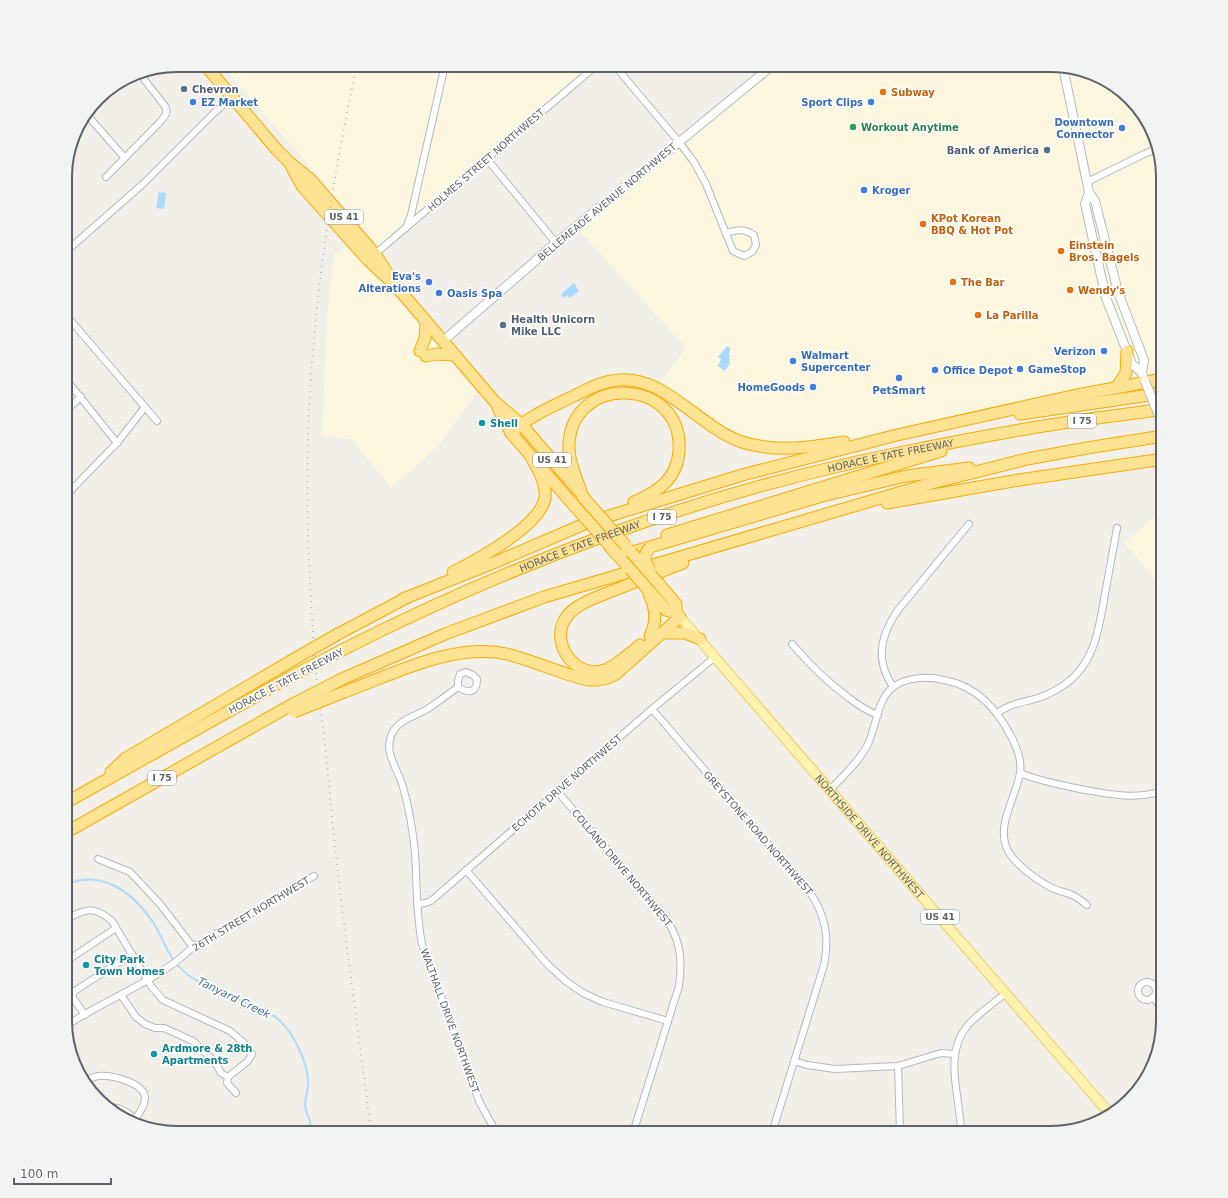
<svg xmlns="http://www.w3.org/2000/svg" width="1228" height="1198" font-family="'DejaVu Sans',sans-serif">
  <rect width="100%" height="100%" fill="#f1efe8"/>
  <g fill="#fef7e0">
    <polygon points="222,65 590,65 378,246"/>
    <polygon points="777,65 1058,65 1100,76 1135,103 1155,135 1163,177 1163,372 1134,376 833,442 737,442 655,389 686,348 578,229"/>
    <polygon points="348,247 415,321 477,393 438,446 391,488 351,439 322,436 327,317 334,254"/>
    <polygon points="1163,510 1163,588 1124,543"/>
  </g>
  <g fill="#aadaff">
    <polygon points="159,192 166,193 164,209 156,208"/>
    <polygon points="574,283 579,291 570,298 567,295 564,298 561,294"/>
    <polygon points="727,346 730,348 729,354 730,355 729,358 730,359 729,361 730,363 725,371 718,366 721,359 718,357"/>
  </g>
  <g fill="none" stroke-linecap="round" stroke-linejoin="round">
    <path stroke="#aadaff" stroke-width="2" d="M65 885C99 869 130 890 150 918 159 930 164 945 172 958 177 966 187 975 196 980 223 1000 267 1000 288 1030 298 1044 308 1065 308 1083 308 1090 306 1097 305 1104 305 1111 308 1115 310 1121 311 1125 310 1129 310 1133"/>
    <g stroke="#b5b8bc" stroke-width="8">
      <g id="street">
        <path d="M614 65 679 142 694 162 706 184 733 251 744 256 752 252 756 245 754 235C743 228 738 230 725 233"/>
        <polyline points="87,115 124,157"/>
        <polyline points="487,159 556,243"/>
        <path d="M106 177 160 122C164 117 169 113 165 106L139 73"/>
        <polyline points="1087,182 1144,154 1157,149"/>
        <polyline points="406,228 411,215 445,65"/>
        <polyline points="65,254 70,248 143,184 214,113 232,97"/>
        <polyline points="375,254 597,65"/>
        <polyline points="65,314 157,421"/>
        <polyline points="65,378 117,443"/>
        <polyline points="65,411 81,397"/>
        <polyline points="65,497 75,486 117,443 145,407"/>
        <path d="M792 644C810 665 826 681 849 698 858 705 867 711 878 715"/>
        <path d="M458 687C469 694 477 693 477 679L473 675 466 672 460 674 458 681V687C449 694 439 701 429 708 417 716 402 718 394 730 381 751 398 768 403 787 409 808 413 831 415 853 417 883 416 914 422 944L479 1101 487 1116 497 1133"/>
        <path d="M893 687C875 660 880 636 898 610L969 524"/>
        <path d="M652 709 809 891C825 914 830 937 824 965L772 1133"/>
        <path d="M997 713C1008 705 1019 703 1031 700 1043 697 1054 692 1064 685 1095 664 1099 628 1105 594 1109 572 1113 550 1117 528"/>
        <path d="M1020 773C1040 781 1060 785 1080 789 1108 794 1135 800 1163 791"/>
        <path d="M830 790C843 776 858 763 867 746 876 729 877 700 892 688 905 677 927 676 944 680 977 686 997 709 1012 738 1017 749 1022 760 1020 773 1016 798 995 826 1008 851 1016 865 1038 881 1052 888 1058 891 1065 892 1072 895 1077 897 1082 901 1087 905"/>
        <path d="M557 791 662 913C680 937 683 957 679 986L633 1133"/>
        <polyline points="98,859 130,872 160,904 193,947"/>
        <polyline points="466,870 548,965 567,982 583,993 603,1002 668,1021"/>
        <polyline points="417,904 425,903 431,901 652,709 715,657"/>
        <path d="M65 920C85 909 93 905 112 921L151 986 163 1000 230 1031 244 1043 252 1054 248 1061 228 1077 221 1073 215 1062 193 1041 164 1028H155L145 1024 136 1017 121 995"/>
        <polyline points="65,962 116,928"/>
        <circle cx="1147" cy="991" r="9"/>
        <polyline points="1153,997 1163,1010"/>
        <polyline points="85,1015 73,998 73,992 132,954"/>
        <path d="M66 1026C107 998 157 982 193 947L262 907 294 886 314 876"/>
        <polyline points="794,1061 807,1065 835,1069 898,1066 941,1053 955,1054"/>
        <polyline points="898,1066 900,1133"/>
        <polyline points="228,1077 227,1083 236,1093"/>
        <path d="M83 1079C89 1080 93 1077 98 1076 111 1075 144 1082 145 1098 145 1106 139 1113 135 1120"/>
        <path d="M110 1107C123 1108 132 1114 138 1125"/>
        <path d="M961 1133C961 1098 942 1055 968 1025 979 1013 994 1003 1006 993"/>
      </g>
    </g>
    <g stroke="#b6babf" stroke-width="10">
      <g id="secondary">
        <polyline points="1063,67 1089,192 1095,201 1118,292 1144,360 1142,373 1145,381"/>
        <polyline points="1089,192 1085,204 1106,298 1132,364 1142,373"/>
        <polyline points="443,341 556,243 773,65"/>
      </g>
    </g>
    <g stroke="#f2c960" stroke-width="11">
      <g id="primary">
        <path id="s1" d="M680 617 1110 1114"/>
      </g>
    </g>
    <g stroke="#f9ab00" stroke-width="13">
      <g id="highway">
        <polyline points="205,65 277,150 289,162 310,179 375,254 388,274"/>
        <polyline points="289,162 302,186 368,260 396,286 495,402 521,424 578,490"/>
        <polyline points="420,351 425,338 426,321"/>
        <polyline points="426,356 436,354 455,355"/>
        <polyline points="1117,387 1126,373 1127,351"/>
        <polyline points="498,408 511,433 578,510"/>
        <polyline points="1020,414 1163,393"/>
        <path d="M511 433C531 415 551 407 574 396 586 390 598 383 611 381 662 370 697 427 742 442 776 453 810 447 844 442"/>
        <path d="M583 497C578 482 570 466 569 450 566 373 684 375 679 451 677 480 657 492 634 502"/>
        <polyline points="887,503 1019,480 1163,459"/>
        <polyline points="583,524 742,475 897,435 1072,396 1163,379"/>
        <polyline points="667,535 941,451"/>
        <polyline points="610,546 627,552 636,551 822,496 906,476 969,468"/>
        <polyline points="610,547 630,569"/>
        <path d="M453 572C477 560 540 526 545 498 547 483 537 468 530 455"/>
        <polyline points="659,584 676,604 676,613"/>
        <path d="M649 594C656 609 657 621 650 636"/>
        <polyline points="403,599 498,561 589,522"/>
        <polyline points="664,633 685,633 700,639"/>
        <polyline points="338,634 408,597"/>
        <path d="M640 645C629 654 618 665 605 670 576 680 550 644 565 619 571 609 582 604 592 599L683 563"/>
        <path id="s2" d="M340 651C515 562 702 493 894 454 952 442 1010 431 1069 422 1100 417 1132 414 1163 409"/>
        <polyline points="342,679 445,634 544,597 932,483 1027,459 1087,448 1163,436"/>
        <path d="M344 692C394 674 454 642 507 654 535 661 561 674 588 680H598L608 678 616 674 680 617 676 613 666 610 644 585"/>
        <polyline points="111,772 126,758 289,662"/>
        <polyline points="65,803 290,677"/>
        <polyline points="65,833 293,704"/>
      </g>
    </g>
    <use href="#street" stroke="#fff" stroke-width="6"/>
    <use href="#secondary" stroke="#fff" stroke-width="8"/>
    <use href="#primary" stroke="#fff2af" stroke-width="9"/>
    <use href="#highway" stroke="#fde293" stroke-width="11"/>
    <path stroke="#b6b7b8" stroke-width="2" stroke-dasharray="1 5" stroke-linecap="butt" d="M357 65C323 220 303 378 308 537 310 582 312 627 316 672 319 702 324 732 327 763 337 887 356 1010 371 1133"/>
    <g stroke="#b6babf" stroke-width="10" stroke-linecap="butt">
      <polyline id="secondary-bridge" points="1145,381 1163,426"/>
    </g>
    <g stroke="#f9ab00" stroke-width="13" stroke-linecap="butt">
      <g id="highway-bridge">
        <polyline points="583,497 626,546"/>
        <polyline points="578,510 610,546"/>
        <polyline points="631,552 659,584"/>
        <polyline points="630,569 644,585"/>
        <path d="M650 570C645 562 642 555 650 548"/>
        <polyline points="289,662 338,634"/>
        <polyline points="290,677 340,651"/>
        <polyline points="293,704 342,679"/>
        <polyline points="294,712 344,692"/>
      </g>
    </g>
    <use href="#secondary-bridge" stroke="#fff" stroke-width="8"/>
    <use href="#highway-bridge" stroke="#fde293" stroke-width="11"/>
  </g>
  <g fill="#5c6f8a" stroke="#fff" stroke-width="1.5">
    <circle cx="184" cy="89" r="4"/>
    <circle cx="1047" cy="150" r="4"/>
    <circle cx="503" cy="325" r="4"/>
  </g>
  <g fill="#e8710a" stroke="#fff" stroke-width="1.5">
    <circle cx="883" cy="92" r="4"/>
    <circle cx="923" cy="224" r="4"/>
    <circle cx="1061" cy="251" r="4"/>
    <circle cx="953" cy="282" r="4"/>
    <circle cx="1070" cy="290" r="4"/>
    <circle cx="978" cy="315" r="4"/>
  </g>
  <g fill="#3f7fe0" stroke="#fff" stroke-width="1.5">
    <circle cx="193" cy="102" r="4"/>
    <circle cx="871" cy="102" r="4"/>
    <circle cx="1122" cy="128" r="4"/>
    <circle cx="864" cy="190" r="4"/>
    <circle cx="429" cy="282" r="4"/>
    <circle cx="439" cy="293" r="4"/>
    <circle cx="1104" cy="351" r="4"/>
    <circle cx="793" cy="361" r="4"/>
    <circle cx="1020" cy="369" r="4"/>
    <circle cx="935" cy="370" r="4"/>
    <circle cx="899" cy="378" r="4"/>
    <circle cx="813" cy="387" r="4"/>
  </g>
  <circle fill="#2e9e5b" stroke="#fff" stroke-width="1.5" cx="853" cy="127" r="4"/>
  <g fill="#0f9aa8" stroke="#fff" stroke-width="1.5">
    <circle cx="482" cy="423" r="4"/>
    <circle cx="86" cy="965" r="4"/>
    <circle cx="154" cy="1054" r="4"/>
  </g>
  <g text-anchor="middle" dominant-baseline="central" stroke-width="3.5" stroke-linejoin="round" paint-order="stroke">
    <g fill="#fff" stroke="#8f9295" stroke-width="1">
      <rect x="325" y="210" width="38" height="14" rx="3"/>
      <rect x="1068" y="414" width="28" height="14" rx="3"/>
      <rect x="533" y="453" width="38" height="14" rx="3"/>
      <rect x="648" y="510" width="28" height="14" rx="3"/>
      <rect x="148" y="771" width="28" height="14" rx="3"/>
      <rect x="921" y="910" width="38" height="14" rx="3"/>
    </g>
    <g font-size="9" font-weight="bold" fill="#5f6368">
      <text x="344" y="217">US 41</text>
      <text x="1082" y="421">I 75</text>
      <text x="552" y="460">US 41</text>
      <text x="662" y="517">I 75</text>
      <text x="162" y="778">I 75</text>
      <text x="940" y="917">US 41</text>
    </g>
    <g font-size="10" font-weight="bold" fill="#4e5e75" stroke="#fff" text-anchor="start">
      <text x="192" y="89">Chevron</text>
      <text x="1039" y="150" text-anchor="end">Bank of America</text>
      <text x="511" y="319">Health Unicorn<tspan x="511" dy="12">Mike LLC</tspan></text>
    </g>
    <g font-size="10" font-weight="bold" fill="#c56008" stroke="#fff" text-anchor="start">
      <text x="891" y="92">Subway</text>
      <text x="931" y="218">KPot Korean<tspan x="931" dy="12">BBQ &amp; Hot Pot</tspan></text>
      <text x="1069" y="245">Einstein<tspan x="1069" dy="12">Bros. Bagels</tspan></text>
      <text x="961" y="282">The Bar</text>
      <text x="1078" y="290">Wendy's</text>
      <text x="986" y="315">La Parilla</text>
    </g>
    <g font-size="10" font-weight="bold" fill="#366cbe" stroke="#fff" text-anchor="start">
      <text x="201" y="102">EZ Market</text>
      <text x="863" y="102" text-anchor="end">Sport Clips</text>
      <text x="1114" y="122" text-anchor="end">Downtown<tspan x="1114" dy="12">Connector</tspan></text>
      <text x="872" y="190">Kroger</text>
      <text x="421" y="276" text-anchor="end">Eva's<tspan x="421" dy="12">Alterations</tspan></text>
      <text x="447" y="293">Oasis Spa</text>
      <text x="1096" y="351" text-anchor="end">Verizon</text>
      <text x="801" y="355">Walmart<tspan x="801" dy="12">Supercenter</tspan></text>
      <text x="1028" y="369">GameStop</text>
      <text x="943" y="370">Office Depot</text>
      <text x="805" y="387" text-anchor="end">HomeGoods</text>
      <text x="899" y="390" text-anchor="middle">PetSmart</text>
    </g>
    <g font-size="10" font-weight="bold" fill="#27864d" stroke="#fff" text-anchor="start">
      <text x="861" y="127">Workout Anytime</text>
    </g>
    <g font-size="10" fill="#5f6368" stroke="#fff">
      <text transform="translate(486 160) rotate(-41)">HOLMES STREET NORTHWEST</text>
      <text transform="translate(607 202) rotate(-40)">BELLEMEADE AVENUE NORTHWEST</text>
      <text stroke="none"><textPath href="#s2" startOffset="586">HORACE E TATE FREEWAY</textPath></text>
      <text stroke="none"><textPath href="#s2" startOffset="262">HORACE E TATE FREEWAY</textPath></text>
      <text transform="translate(286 681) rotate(-28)">HORACE E TATE FREEWAY</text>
      <text transform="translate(567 783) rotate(-41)">ECHOTA DRIVE NORTHWEST</text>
      <text transform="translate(758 833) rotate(49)">GREYSTONE ROAD NORTHWEST</text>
      <text stroke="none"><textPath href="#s1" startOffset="290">NORTHSIDE DRIVE NORTHWEST</textPath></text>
      <text transform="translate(622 868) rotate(50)">COLLAND DRIVE NORTHWEST</text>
      <text transform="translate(251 914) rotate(-31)">26TH STREET NORTHWEST</text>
      <text transform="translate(450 1021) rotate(70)">WALTHALL DRIVE NORTHWEST</text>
    </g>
    <g font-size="10" font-weight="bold" fill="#0d838f" stroke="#fff" text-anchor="start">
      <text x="490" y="423">Shell</text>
      <text x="94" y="959">City Park<tspan x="94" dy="12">Town Homes</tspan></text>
      <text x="162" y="1048">Ardmore &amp; 28th<tspan x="162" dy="12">Apartments</tspan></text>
    </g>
    <g font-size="11" font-style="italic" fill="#4174aa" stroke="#fff">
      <text transform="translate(234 998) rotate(26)">Tanyard Creek</text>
    </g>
  </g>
  <path d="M0 0H1228V1198H0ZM177 72H1051A105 105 0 0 1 1156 177V1021A105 105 0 0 1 1051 1126H177A105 105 0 0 1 72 1021V177A105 105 0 0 1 177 72Z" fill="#f2f3f3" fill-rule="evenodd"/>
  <path fill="none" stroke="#5f6368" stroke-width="2" d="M177 72H1051A105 105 0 0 1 1156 177V1021A105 105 0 0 1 1051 1126H177A105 105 0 0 1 72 1021V177A105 105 0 0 1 177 72Z"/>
  <path d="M14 1178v6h97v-6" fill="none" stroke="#5f6368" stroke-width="2"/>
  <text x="20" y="1178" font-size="12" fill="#5f6368" stroke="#ffffff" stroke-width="3" paint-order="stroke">100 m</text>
</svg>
